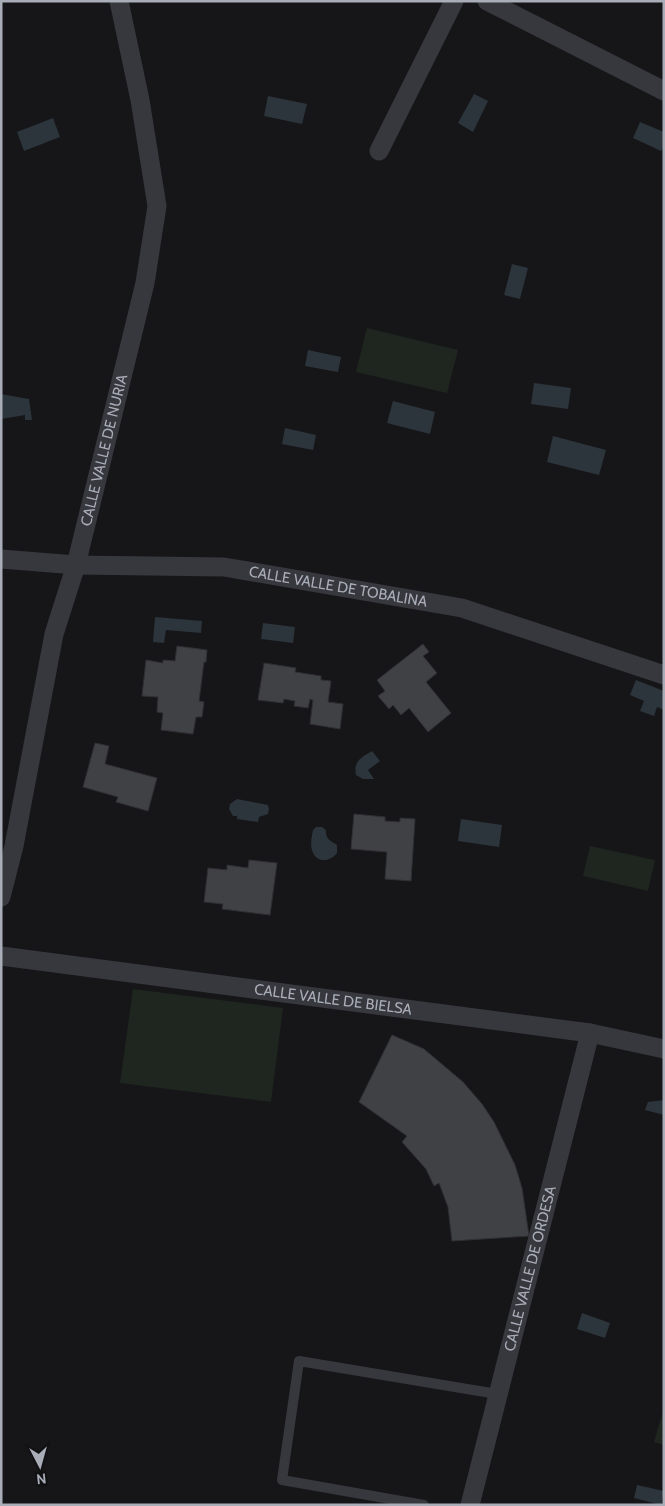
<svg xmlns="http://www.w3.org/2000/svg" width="665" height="1506" font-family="Cabin,sans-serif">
  <rect width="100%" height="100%" fill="#161618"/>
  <g fill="#1e261f">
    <polygon points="367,328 458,350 447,393 356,372"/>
    <polygon points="590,846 655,860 648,891 583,876"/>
    <polygon points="133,989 283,1008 271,1102 120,1083"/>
    <polygon points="664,1408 664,1445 654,1442"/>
  </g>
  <g fill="#2c353c">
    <polygon points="474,94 488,101 473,132 458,123"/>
    <polygon points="268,96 307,104 302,124 264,116"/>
    <polygon points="53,118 60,137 24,151 17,132"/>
    <polygon points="640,122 664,132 664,146 661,151 633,138"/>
    <polygon points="512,264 528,268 520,299 504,295"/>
    <polygon points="308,350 341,357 338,372 305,366"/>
    <polygon points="534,383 571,388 568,409 531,404"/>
    <polygon points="1,394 29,399 32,420 25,420 25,415 1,419"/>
    <polygon points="393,401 435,412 430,434 387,423"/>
    <polygon points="285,428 316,435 313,450 282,444"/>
    <polygon points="553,436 606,450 599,475 547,462"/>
    <polygon points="155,617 202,621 201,633 166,630 164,643 153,642"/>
    <polygon points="263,623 295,627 293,643 261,639"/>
    <polygon points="636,680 664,691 664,710 657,707 654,716 640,711 644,701 630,695"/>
    <path d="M372 751 380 761 368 770 374 779H363L356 775C353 761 362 757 372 751Z"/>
    <polygon points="237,799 268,805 269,809 268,814 259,817 258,822 237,819 237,816 233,816 229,809 230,804"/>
    <polygon points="461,819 502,825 499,847 458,841"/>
    <path d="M316 827H322L326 830C325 839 331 841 337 845V853C330 862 316 864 312 850 310 844 312 836 313 830Z"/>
    <polygon points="664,1100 664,1115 645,1110 648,1102"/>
    <polygon points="582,1313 610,1323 605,1338 577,1329"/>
    <polygon points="637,1485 664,1491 661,1505 634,1498"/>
  </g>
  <g fill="#404145" stroke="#303034">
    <polygon points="423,644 429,652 423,656 437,673 426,682 451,713 428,732 409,708 401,715 393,705 389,709 378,696 385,691 377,680"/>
    <polygon points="177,646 207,650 206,662 204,662 199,701 204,702 202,717 196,717 193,734 161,730 163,713 157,712 158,697 142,696 146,660 163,663 163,660 175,661"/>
    <polygon points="264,663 296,668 295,672 321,676 321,680 331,681 328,702 343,704 340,729 310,724 313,700 310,699 308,708 294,706 295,701 284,699 283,703 258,700"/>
    <polygon points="95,743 109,746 105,764 157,778 148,811 116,802 118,797 83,787"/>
    <polygon points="354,814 385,817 385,821 400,822 400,818 415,819 411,881 385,879 387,852 351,849"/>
    <polygon points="249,860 277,863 270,915 222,909 223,904 204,902 208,868 227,870 227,865 248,868"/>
    <polygon points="392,1035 424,1049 463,1082 482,1104 494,1122 515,1165 522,1188 529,1236 452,1241 448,1207 439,1183 434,1186 426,1169 402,1142 407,1136 359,1102"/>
  </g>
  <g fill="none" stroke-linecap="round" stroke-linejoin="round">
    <polyline stroke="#37383d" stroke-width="10" points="424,1505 282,1480 299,1361 497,1394"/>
    <g stroke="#37383d" stroke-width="19">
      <polyline points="487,1 664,91"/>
      <polyline points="379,151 454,1"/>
      <path id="s1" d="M1 559 76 565 224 567 462 608 664 675"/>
      <path id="s2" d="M1 897 14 846 54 634 76 565 145 283 157 206 140 100 119 1"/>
      <path id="s3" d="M1 956 590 1033 664 1049"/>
      <path id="s4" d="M470 1505 590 1033"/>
    </g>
  </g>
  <g text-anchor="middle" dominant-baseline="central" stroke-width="4" stroke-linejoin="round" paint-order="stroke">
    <g font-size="15" fill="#a8adb8" stroke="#111113">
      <text stroke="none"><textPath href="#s2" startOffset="459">CALLE VALLE DE NURIA</textPath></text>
      <text stroke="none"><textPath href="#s1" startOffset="339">CALLE VALLE DE TOBALINA</textPath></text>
      <text stroke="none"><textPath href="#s3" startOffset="335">CALLE VALLE DE BIELSA</textPath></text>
      <text stroke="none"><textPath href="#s4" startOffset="244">CALLE VALLE DE ORDESA</textPath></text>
    </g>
  </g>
  <rect width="665" height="1506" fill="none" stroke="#a8adb8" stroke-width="5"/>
  <g transform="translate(40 1466) rotate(174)" stroke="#111113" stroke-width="4" paint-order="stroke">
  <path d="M0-4L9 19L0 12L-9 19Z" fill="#a8adb8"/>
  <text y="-8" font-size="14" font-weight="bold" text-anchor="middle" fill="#a8adb8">N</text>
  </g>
</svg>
